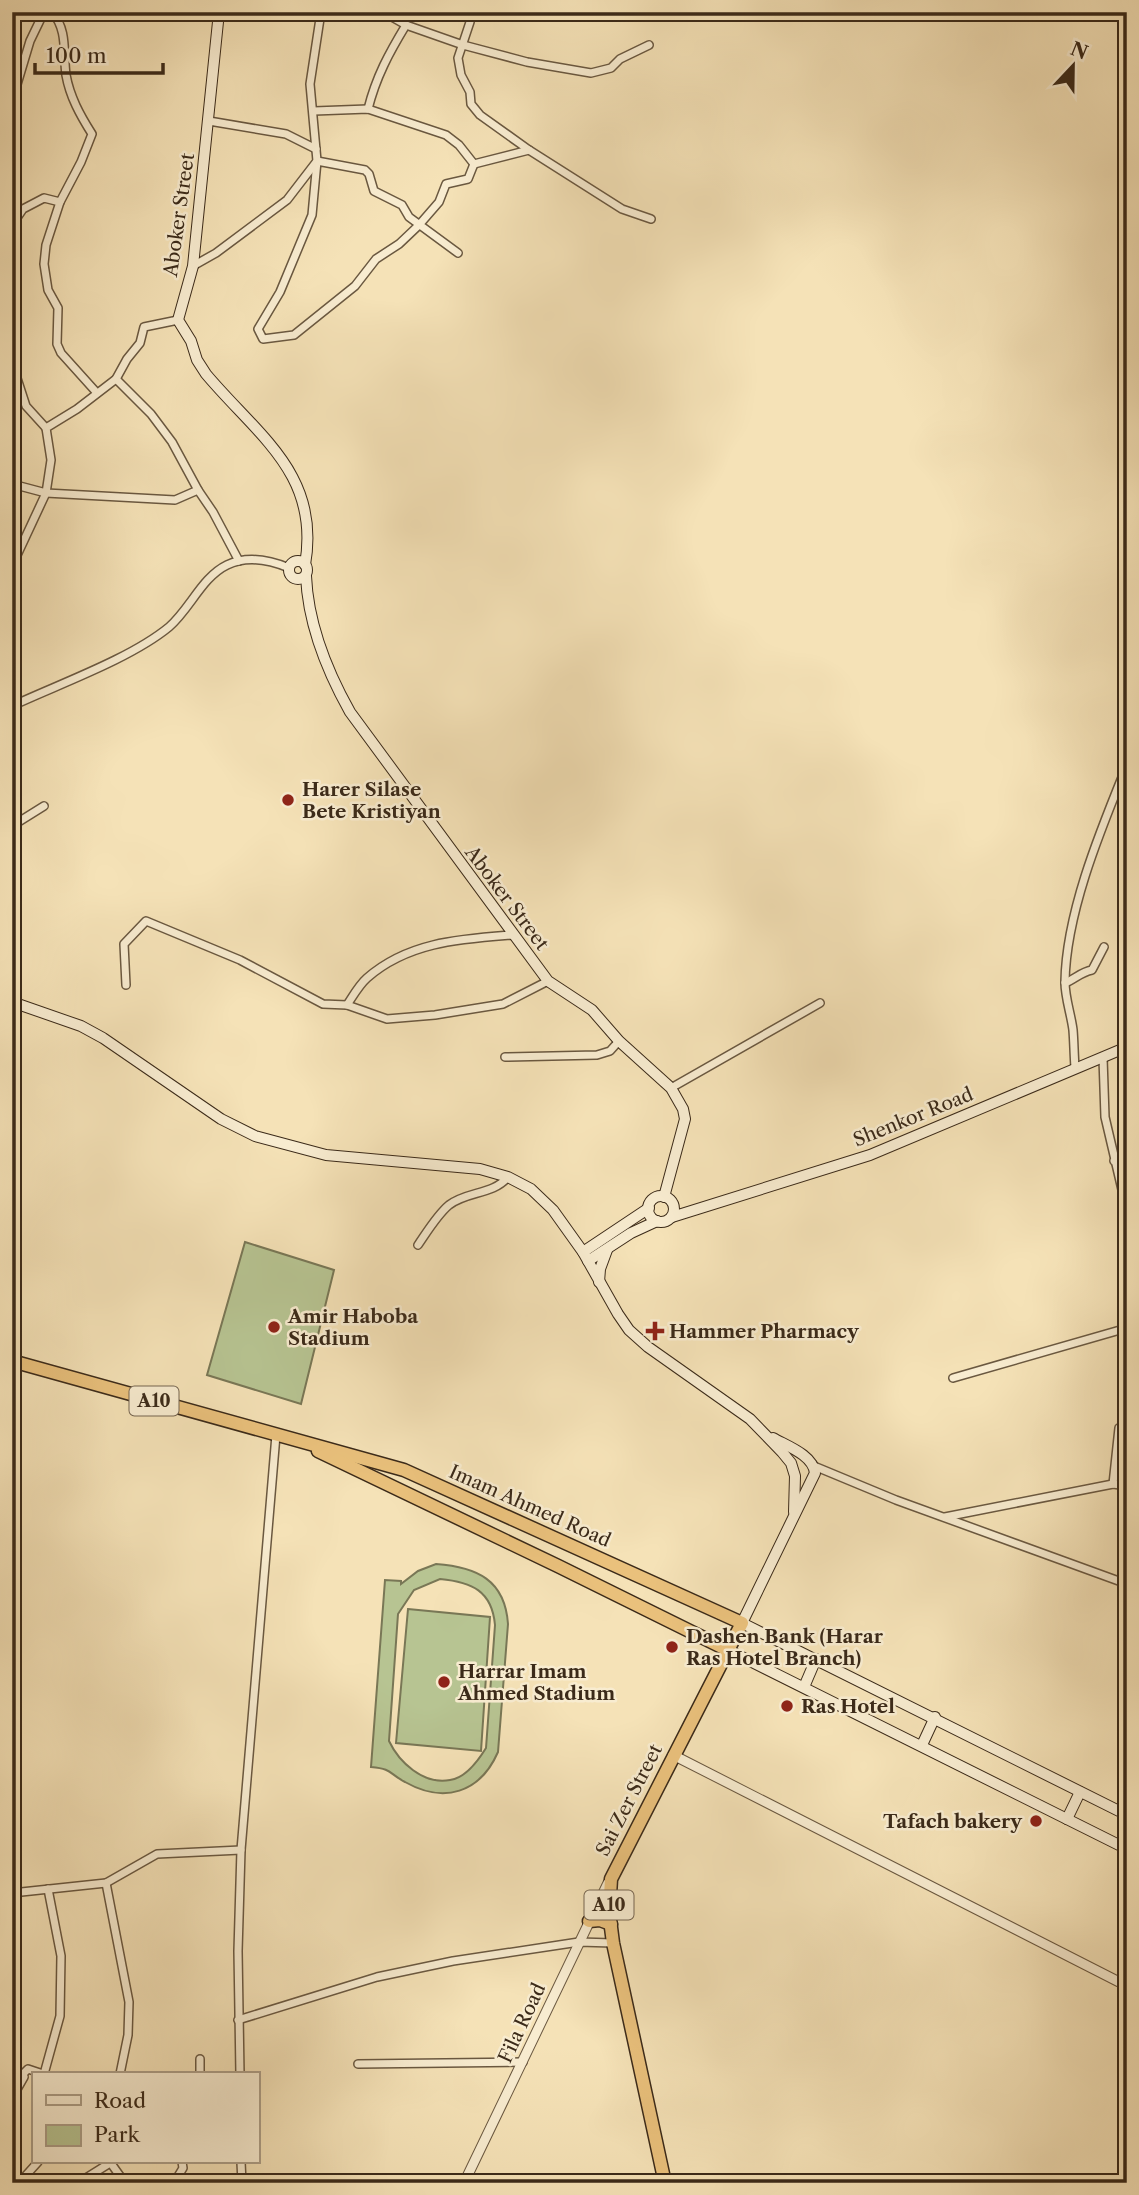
<svg xmlns="http://www.w3.org/2000/svg" width="1139" height="2195" font-family="'Libre Caslon Text',serif">
  <rect width="100%" height="100%" fill="#f5e2b7"/>
  <filter id="stains"><feTurbulence type="fractalNoise" baseFrequency=".00286" numOctaves="4"/><feColorMatrix values="0 0 0 0 .2 0 0 0 0 .09 0 0 0 0 .02 0 0 0 .5 -.17"/></filter>
  <radialGradient id="worn" r=".72"><stop offset=".6" stop-color="#630" stop-opacity="0"/><stop offset="1" stop-color="#630" stop-opacity=".3"/></radialGradient>
  <g fill="#b7c492" stroke="#797756" stroke-width="2" fill-rule="evenodd">
    <polygon points="245,1242 334,1270 301,1404 207,1375"/>
    <path d="M436 1564C477 1567 505 1580 508 1624L498 1752C480 1793 444 1804 405 1782 388 1773 393 1769 371 1767L385 1580 401 1581V1584L418 1571ZM440 1579C472 1582 492 1591 495 1625L486 1748C478 1761 466 1778 450 1780 423 1785 399 1762 389 1741L398 1614 414 1590Z"/>
    <polygon points="408,1609 490,1617 481,1751 396,1743"/>
  </g>
  <g fill="none" stroke-linecap="round" stroke-linejoin="round">
    <g stroke="#6a5840" stroke-width="10">
      <g id="minor">
        <path d="M52 12C68 30 63 53 66 75 70 97 80 115 92 134L81 162 60 202 46 245 44 264 48 290 58 308 57 344 61 353 97 393"/>
        <polyline points="383,12 406,25 463,45 527,62 591,73 611,68 620,59 649,45"/>
        <polyline points="470,12 470,22 458,58 461,75 470,92 471,104 480,115 529,150 622,209 651,219"/>
        <polyline points="12,101 30,41 44,12"/>
        <path d="M368 109C376 77 389 53 406 25"/>
        <polyline points="314,111 368,109 446,135 459,145 474,164"/>
        <polyline points="209,121 286,134 316,149"/>
        <polyline points="474,164 529,150"/>
        <polyline points="12,225 23,209 44,198 60,202"/>
        <polyline points="458,253 409,217 402,205 374,191 369,174 365,170 317,161 312,215 280,292 258,329 263,339 294,335 355,286 376,259 399,244 419,225 439,202 446,184 468,179 474,164"/>
        <polyline points="193,266 216,253 287,200 317,161 310,84 321,12"/>
        <polyline points="12,363 26,406 46,428"/>
        <polyline points="116,379 151,414 172,442 198,490"/>
        <polyline points="12,484 46,493 175,500 198,490 213,512 239,561"/>
        <polyline points="12,566 46,493 51,460 46,428 77,409 116,379 127,359 140,343 144,327 178,320"/>
        <path d="M12 706C59 684 130 659 169 627 190 609 202 577 227 565 248 555 270 560 289 568"/>
        <polyline points="12,826 44,806"/>
        <path d="M512 935C460 939 408 942 367 978 359 985 353 996 347 1005L387 1019 435 1015 503 1004 548 981"/>
        <path d="M1065 983C1075 979 1081 972 1092 970L1104 947"/>
        <polyline points="126,985 124,944 146,921 240,960 323,1004 347,1005"/>
        <polyline points="505,1057 597,1055 610,1051 619,1041"/>
        <polyline points="1103,1058 1105,1117 1127,1211"/>
        <path d="M1075 1067C1074 1055 1074 1042 1073 1030 1071 1014 1065 998 1065 982 1066 912 1101 829 1127 765"/>
        <polyline points="671,1088 820,1003"/>
        <polyline points="1114,1161 1127,1158"/>
        <path d="M418 1245C427 1232 437 1215 449 1205 467 1191 493 1195 508 1177"/>
        <polyline points="953,1378 1127,1328"/>
        <polyline points="814,1466 896,1500 1127,1584"/>
        <polyline points="1113,1484 1119,1428"/>
        <polyline points="945,1517 1113,1484 1127,1486"/>
        <polyline points="106,1883 129,2002 128,2035 120,2074"/>
        <polyline points="12,1893 106,1883 157,1854 241,1850"/>
        <polyline points="238,2020 377,1977 453,1961 579,1942 613,1943"/>
        <polyline points="200,2059 200,2074"/>
        <polyline points="358,2064 523,2062"/>
        <polyline points="44,2074 60,2016 61,1956 48,1889"/>
        <polyline points="240,2074 238,1951 241,1850 276,1435"/>
        <polyline points="12,2079 19,2078 28,2069 43,2074"/>
        <polyline points="12,2098 24,2077"/>
        <polyline points="110,2162 125,2183"/>
        <polyline points="241,2162 242,2183"/>
        <polyline points="19,2183 38,2162"/>
        <polyline points="78,2183 110,2163"/>
        <polyline points="174,2183 183,2168 182,2162"/>
      </g>
    </g>
    <g stroke="#6a5840" stroke-width="11">
      <g id="tertiary">
        <polyline points="673,1755 1127,1986"/>
        <polyline points="464,2183 608,1883"/>
      </g>
    </g>
    <g stroke="#3b2a19" stroke-width="12">
      <g id="secondary">
        <path d="M219 12 193 266 178 320 191 341 197 360 206 374C258 436 321 474 305 565"/>
        <circle cx="298" cy="570" r="9"/>
        <path d="M306 576C308 623 327 671 350 712L548 981 592 1010 619 1041 671 1088 683 1109 685 1119 664 1197"/>
        <polyline points="12,1002 81,1026 103,1038 221,1119 255,1136 326,1155 480,1169 508,1177 531,1189 553,1210 583,1252 618,1314 629,1330 648,1347 750,1419 782,1452 791,1463 795,1476 794,1512"/>
        <circle cx="661" cy="1209" r="13"/>
        <polyline points="672,1217 870,1155 1127,1047"/>
        <polyline points="583,1252 649,1208"/>
        <polyline points="588,1261 631,1233 657,1221"/>
        <polyline points="599,1282 600,1269 607,1250"/>
        <path d="M773 1438C787 1446 813 1455 815 1473L742 1623 1127 1815"/>
        <polyline points="728,1650 1127,1849"/>
        <polyline points="804,1687 816,1659"/>
        <polyline points="922,1745 935,1717"/>
        <polyline points="1067,1819 1080,1792"/>
      </g>
    </g>
    <g stroke="#3b2a19" stroke-width="15">
      <g id="trunk">
        <polyline points="12,1361 404,1470 742,1623 611,1879 609,1912 613,1943 665,2183"/>
        <polyline points="318,1451 558,1566 728,1650"/>
        <polyline points="589,1921 600,1920 611,1924"/>
      </g>
    </g>
    <use href="#minor" stroke="#f8ecd0" stroke-width="7"/>
    <use href="#tertiary" stroke="#f8ecd0" stroke-width="9"/>
    <use href="#secondary" stroke="#f8ecd0" stroke-width="10"/>
    <use href="#trunk" stroke="#eac17c" stroke-width="12"/>
  </g>
  <g fill="#8f2418" stroke="#f8ecd0" stroke-width="2.5">
    <circle cx="288" cy="800" r="7"/>
    <circle cx="274" cy="1327" r="7"/>
    <path d="M651.5 1320.5h7v7h7v7h-7v7h-7v-7h-7v-7h7z"/>
    <circle cx="672" cy="1647" r="7"/>
    <circle cx="444" cy="1682" r="7"/>
    <circle cx="787" cy="1706" r="7"/>
    <circle cx="1036" cy="1821" r="7"/>
  </g>
  <g text-anchor="middle" dominant-baseline="central" stroke-width="5" stroke-linejoin="round" paint-order="stroke">
    <g fill="#f8ecd0" stroke="#746450" stroke-width="2">
      <rect x="129.5" y="1386.5" width="49" height="29" rx="5"/>
      <rect x="584.5" y="1890.5" width="49" height="29" rx="5"/>
    </g>
    <g font-size="18" font-weight="bold" fill="#3b2a19">
      <text x="154" y="1401">A10</text>
      <text x="609" y="1905">A10</text>
    </g>
    <g font-size="19" fill="#3b2a19" stroke="#f8ecd0">
      <text transform="translate(179 215) rotate(-82)">Aboker Street</text>
      <text transform="translate(507 898) rotate(53)">Aboker Street</text>
      <text transform="translate(913 1117) rotate(-22)">Shenkor Road</text>
      <text transform="translate(530 1506) rotate(24)">Imam Ahmed Road</text>
      <text transform="translate(629 1800) rotate(-63)">Sai Zer Street</text>
      <text transform="translate(522 2023) rotate(-65)">Fila Road</text>
    </g>
    <g font-size="19" font-weight="bold" fill="#3b2a19" stroke="#f8ecd0" text-anchor="start">
      <text x="302" y="789">Harer Silase<tspan x="302" dy="22">Bete Kristiyan</tspan></text>
      <text x="288" y="1316">Amir Haboba<tspan x="288" dy="22">Stadium</tspan></text>
      <text x="669" y="1331">Hammer Pharmacy</text>
      <text x="686" y="1636">Dashen Bank (Harar<tspan x="686" dy="22">Ras Hotel Branch)</tspan></text>
      <text x="458" y="1671">Harrar Imam<tspan x="458" dy="22">Ahmed Stadium</tspan></text>
      <text x="801" y="1706">Ras Hotel</text>
      <text x="1022" y="1821" text-anchor="end">Tafach bakery</text>
    </g>
  </g>
  <rect width="1139" height="2195" fill="none" stroke="#f5e2b7" stroke-width="42"/>
  <rect x="14" y="14" width="1111" height="2167" fill="none" stroke="#3b2a19" stroke-width="3.5"/>
  <rect x="21" y="21" width="1097" height="2153" fill="none" stroke="#3b2a19" stroke-width="2"/>
  <rect x="32" y="2072" width="228" height="91" fill="#f8ecd0" stroke="#ac9e87" stroke-width="2"/>
  <rect x="46" y="2095" width="35" height="10" fill="#f8ecd0" stroke="#ac9e87" stroke-width="2"/>
  <text x="94" y="2108" font-size="21" fill="#3b2a19">Road</text>
  <rect x="46" y="2125" width="35" height="21" fill="#b7c492" stroke="#ac9e87" stroke-width="2"/>
  <text x="94" y="2142" font-size="21" fill="#3b2a19">Park</text>
  <g transform="translate(1073 66) rotate(22)" stroke="#f8ecd0" stroke-width="5" paint-order="stroke">
  <path d="M0-5L12 26L0 18L-12 26Z" fill="#3b2a19"/>
  <text y="-10" font-size="19" font-weight="bold" text-anchor="middle" fill="#3b2a19">N</text>
  </g>
  <path d="M35 63v10h128v-10" fill="none" stroke="#3b2a19" stroke-width="3.5"/>
  <text x="46" y="63" font-size="21" fill="#3b2a19" stroke="#f8ecd0" stroke-width="5" paint-order="stroke">100 m</text>
  <rect width="100%" height="100%" filter="url(#stains)"/>
  <rect width="100%" height="100%" fill="url(#worn)"/>
</svg>
